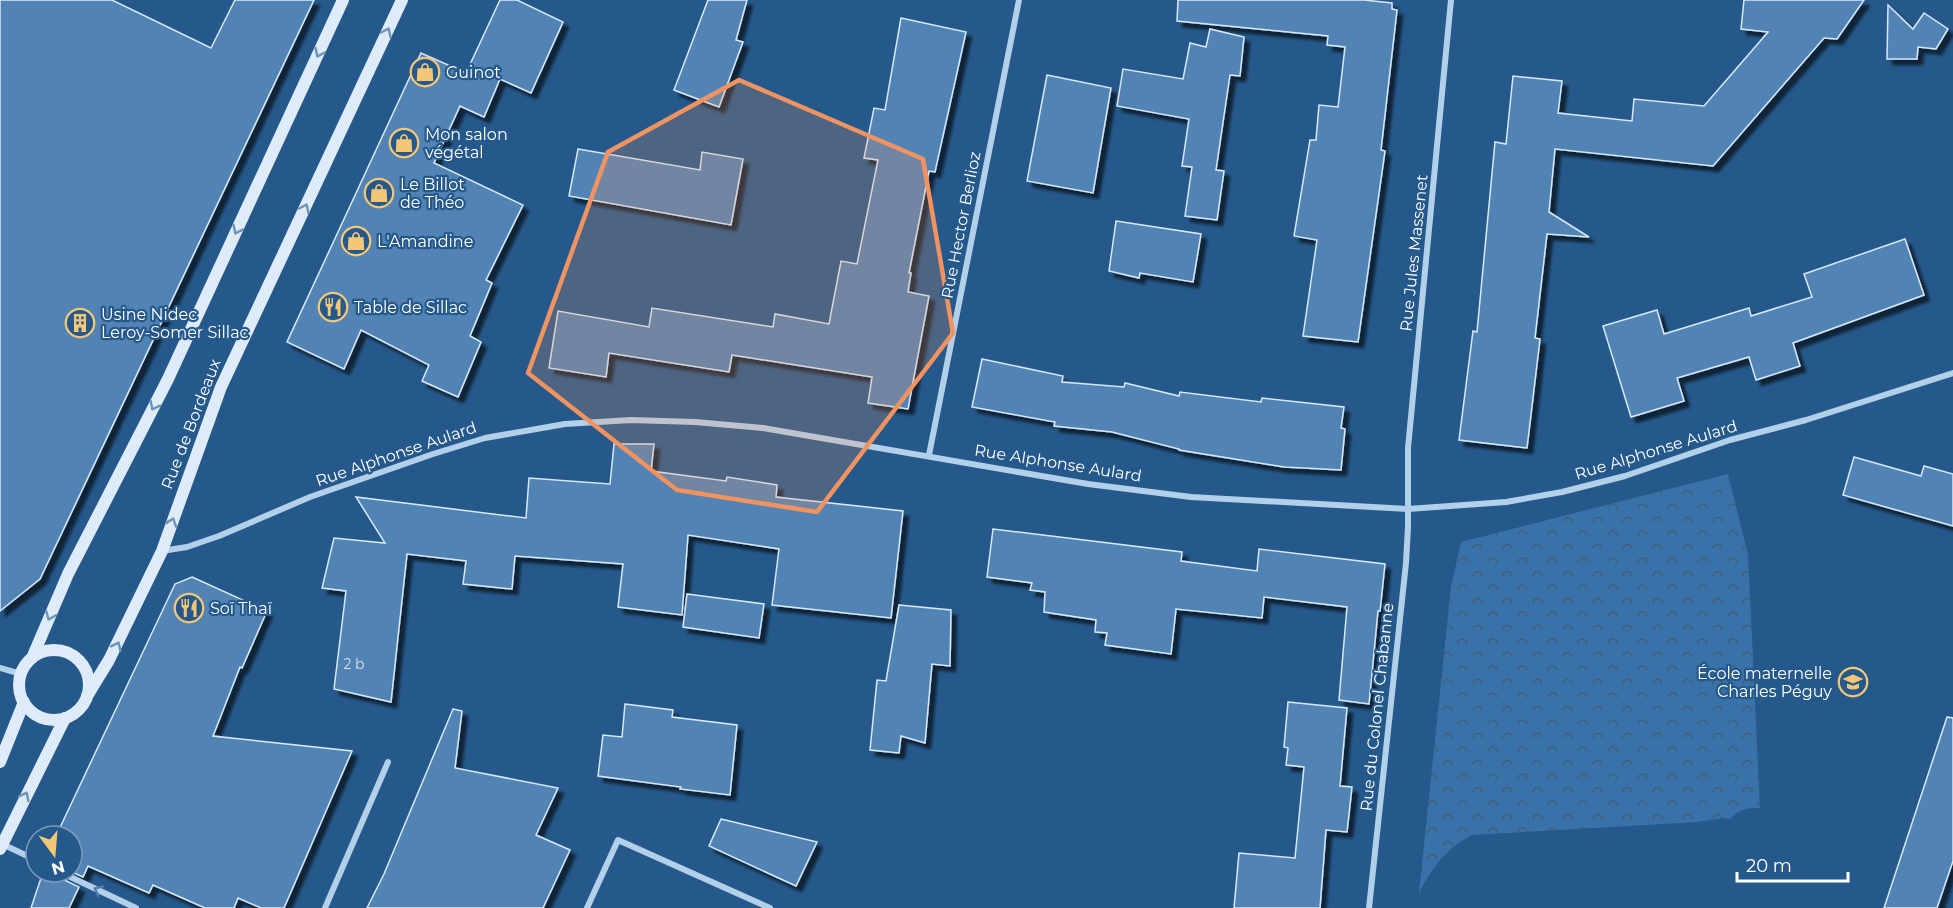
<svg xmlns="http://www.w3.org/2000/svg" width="1953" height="908" font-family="Montserrat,sans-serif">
  <defs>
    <pattern id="forest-crowns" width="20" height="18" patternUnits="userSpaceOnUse" patternTransform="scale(1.5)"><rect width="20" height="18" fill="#3972a8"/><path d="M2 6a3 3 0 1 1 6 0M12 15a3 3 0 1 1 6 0" fill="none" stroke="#435d75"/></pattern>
    <filter id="shadow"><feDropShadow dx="5.5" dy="5.5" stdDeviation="1.5" flood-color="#0009"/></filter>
  </defs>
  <rect width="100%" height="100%" fill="#25598b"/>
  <path fill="url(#forest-crowns)" d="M1728 474 1748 555 1760 808C1746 808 1740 809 1730 819L1723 818 1697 822 1472 835C1445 849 1433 867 1419 893L1451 587 1461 542Z"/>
  <g fill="#5184b4" stroke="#d7e8f8" stroke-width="1.5" filter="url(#shadow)">
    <polygon points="0,0 112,0 211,48 235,0 314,0 40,579 0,611"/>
    <polygon points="500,0 517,0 563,22 531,93 500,79 484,117 460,106 434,163 523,205 486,280 492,283 470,336 481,342 458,397 422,381 429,365 361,330 344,369 287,342 421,53 466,73"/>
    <polygon points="708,0 747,0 736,40 743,42 719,107 674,90"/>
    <polygon points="1178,0 1364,0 1392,3 1392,9 1397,10 1381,150 1385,151 1358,342 1303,336 1317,240 1294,236 1310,140 1316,140 1319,105 1338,107 1345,47 1327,45 1328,36 1177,21"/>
    <polygon points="1744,0 1864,0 1837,39 1824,38 1713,166 1555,149 1549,212 1589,237 1547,234 1535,338 1540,339 1527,448 1459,440 1473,331 1477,332 1495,142 1506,144 1513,76 1562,81 1558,113 1632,121 1634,99 1704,106 1768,32 1741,29"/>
    <polygon points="1888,5 1913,29 1924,13 1948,29 1936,49 1918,47 1917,59 1887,59"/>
    <polygon points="901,18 966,32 935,172 929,171 909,273 911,273 908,292 929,296 908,409 868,403 872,377 732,355 729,372 609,353 606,377 549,368 558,311 649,327 652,308 773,327 775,314 829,324 841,261 857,264 878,160 864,158 874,108 885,110"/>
    <polygon points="1210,29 1244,37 1240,76 1230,75 1216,170 1224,171 1217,220 1185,216 1192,167 1182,166 1189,119 1117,106 1123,69 1183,79 1190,43 1206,47"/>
    <polygon points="1047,75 1111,88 1093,193 1027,181"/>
    <polygon points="578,149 700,170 702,152 743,159 731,225 569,196"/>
    <polygon points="1116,221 1201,234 1193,282 1140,273 1139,278 1109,271"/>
    <polygon points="1905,239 1924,295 1793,343 1800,366 1756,380 1749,357 1677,378 1684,401 1631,417 1603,326 1657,310 1664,334 1749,308 1751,316 1812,297 1804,274"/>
    <polygon points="982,359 1063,376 1062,382 1124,387 1125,383 1179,396 1180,392 1261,402 1262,398 1344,407 1341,428 1345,429 1341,470 1284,467 1179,450 1179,449 1112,432 1054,426 1055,422 972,407"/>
    <polygon points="614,444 654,444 651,471 726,481 727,477 777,485 776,497 903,511 891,618 772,605 779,549 688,535 682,615 618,607 623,564 515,556 512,589 463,584 466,561 407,554 391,702 334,689 346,591 322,588 334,538 385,543 356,497 526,518 529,478 610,484"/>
    <polygon points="1854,457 1921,476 1924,466 1953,474 1953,526 1843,495"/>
    <polygon points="993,529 1182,552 1181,561 1257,571 1259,549 1385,564 1380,611 1378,611 1369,704 1339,700 1347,607 1264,597 1262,618 1176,609 1171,654 1105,645 1107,633 1095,632 1096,620 1044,612 1045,592 1030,590 1032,583 987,577"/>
    <polygon points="192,577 267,611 242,668 240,667 213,736 352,751 284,908 261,908 238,898 234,908 205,908 153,885 149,893 88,866 83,877 72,872 72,836 56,836 175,584"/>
    <polygon points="687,594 764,604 759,638 683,627"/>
    <polygon points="899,605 951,610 950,666 932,664 925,743 901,736 899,753 870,750 877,680 886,681"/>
    <polygon points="1288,702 1347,708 1340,786 1352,787 1347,832 1326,830 1320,908 1234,908 1239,853 1295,858 1304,767 1286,765 1288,748 1284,747"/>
    <polygon points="625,704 673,710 672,717 737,725 730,795 680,789 681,787 598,776 603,735 622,737"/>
    <polygon points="453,709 462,711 455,768 558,788 536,835 570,850 543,908 367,908 384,874"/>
    <polygon points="1947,717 1953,718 1953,861 1937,908 1884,908"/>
    <polygon points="721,819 817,842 796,886 709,846"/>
    <polygon points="43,872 55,872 58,877 79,887 69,908 31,908"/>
  </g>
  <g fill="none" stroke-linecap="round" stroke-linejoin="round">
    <g stroke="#b3d0ea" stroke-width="6">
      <polyline points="929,455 1019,0"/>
      <polyline points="162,551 187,547 219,536 310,497 433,454 485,438 565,424 631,420 695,422 763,428 1088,484 1191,497 1408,509 1506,502 1562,492 1625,476 1730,440 1806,420 1953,373"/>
      <polyline points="0,668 21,674"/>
      <polyline points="2,844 36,860"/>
      <polyline points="60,872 136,908"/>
      <polyline points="325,908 388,762"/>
      <polyline points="587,908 618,840 770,908"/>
      <polyline points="1369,908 1406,563 1408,527 1408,448 1451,0"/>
    </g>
    <g stroke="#deebf8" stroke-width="12">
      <circle cx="54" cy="685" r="35"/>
      <polyline points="32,658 68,574 168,379 343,0"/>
      <polyline points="87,696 109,660 162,551 221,387 402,0"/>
      <polyline points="0,762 24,702"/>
      <polyline points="0,849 65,718"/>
    </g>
  </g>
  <defs><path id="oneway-chevron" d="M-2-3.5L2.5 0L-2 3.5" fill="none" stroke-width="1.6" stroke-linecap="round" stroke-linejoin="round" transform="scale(1.5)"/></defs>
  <g stroke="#6f93b7">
    <use href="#oneway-chevron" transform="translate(387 32) rotate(-65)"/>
    <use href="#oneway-chevron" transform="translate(319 53) rotate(115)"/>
    <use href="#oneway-chevron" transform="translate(305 208) rotate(-65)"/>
    <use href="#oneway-chevron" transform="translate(237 230) rotate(115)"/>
    <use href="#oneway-chevron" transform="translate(154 406) rotate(117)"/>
    <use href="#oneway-chevron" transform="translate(172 522) rotate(-71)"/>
    <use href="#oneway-chevron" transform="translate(50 616) rotate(113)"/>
    <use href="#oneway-chevron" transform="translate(117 646) rotate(-63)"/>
    <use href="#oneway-chevron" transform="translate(25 796) rotate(-63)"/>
  </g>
  <use stroke="#507da8" href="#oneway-chevron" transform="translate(98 890) rotate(-155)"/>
  <path fill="#f09361" fill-opacity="0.2" stroke="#f09361" stroke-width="4.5" stroke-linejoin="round" d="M739 80 923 159 953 333 817 512 677 490 528 373 608 152Z"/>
  <defs>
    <g id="shop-ring" transform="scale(1.5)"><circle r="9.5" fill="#25598b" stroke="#f4c777" stroke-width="1.5"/><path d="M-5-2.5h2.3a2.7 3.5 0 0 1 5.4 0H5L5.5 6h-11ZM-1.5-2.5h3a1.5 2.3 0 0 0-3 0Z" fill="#f4c777"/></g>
    <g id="restaurant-ring" transform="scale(1.5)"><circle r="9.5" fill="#25598b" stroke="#f4c777" stroke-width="1.5"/><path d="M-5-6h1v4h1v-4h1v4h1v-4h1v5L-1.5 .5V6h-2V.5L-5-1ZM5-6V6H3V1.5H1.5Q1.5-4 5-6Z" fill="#f4c777"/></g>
    <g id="building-ring" transform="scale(1.5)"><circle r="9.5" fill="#25598b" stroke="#f4c777" stroke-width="1.5"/><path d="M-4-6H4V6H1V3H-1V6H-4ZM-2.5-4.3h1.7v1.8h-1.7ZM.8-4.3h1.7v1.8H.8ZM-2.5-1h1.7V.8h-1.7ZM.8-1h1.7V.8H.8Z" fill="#f4c777"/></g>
    <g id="school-ring" transform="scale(1.5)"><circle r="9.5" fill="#25598b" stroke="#f4c777" stroke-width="1.5"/><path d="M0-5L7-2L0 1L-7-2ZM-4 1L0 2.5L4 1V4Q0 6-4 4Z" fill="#f4c777"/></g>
  </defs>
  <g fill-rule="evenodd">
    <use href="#shop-ring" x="425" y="72"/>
    <use href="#shop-ring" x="404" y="143"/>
    <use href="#shop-ring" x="379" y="193"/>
    <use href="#shop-ring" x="356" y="241"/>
    <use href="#restaurant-ring" x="333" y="307"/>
    <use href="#building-ring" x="80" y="323"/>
    <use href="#restaurant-ring" x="189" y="608"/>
    <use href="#school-ring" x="1853" y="682"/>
  </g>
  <g text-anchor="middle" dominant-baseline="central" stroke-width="4.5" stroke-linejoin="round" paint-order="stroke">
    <g font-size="14" fill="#d4e0ec">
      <text x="354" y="664">2 b</text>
    </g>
    <g font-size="16" fill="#fff" stroke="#25598b" text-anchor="start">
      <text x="446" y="72">Guinot</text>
      <text x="425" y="134">Mon salon<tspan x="425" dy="18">végétal</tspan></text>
      <text x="400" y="184">Le Billot<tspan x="400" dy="18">de Théo</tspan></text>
      <text x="377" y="241">L'Amandine</text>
      <text x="354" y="307">Table de Sillac</text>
      <text x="101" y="314">Usine Nidec<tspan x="101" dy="18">Leroy-Somer Sillac</tspan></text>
      <text x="210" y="608">Soï Thaï</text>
      <text x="1832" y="673" text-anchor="end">École maternelle<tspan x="1832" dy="18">Charles Péguy</tspan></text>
    </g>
    <g font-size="16" fill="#fff" stroke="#25598b">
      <text transform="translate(961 225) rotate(-79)">Rue Hector Berlioz</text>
      <text transform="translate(1414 253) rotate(-84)">Rue Jules Massenet</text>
      <text transform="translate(191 424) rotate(-69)">Rue de Bordeaux</text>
      <text transform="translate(1656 450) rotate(-17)">Rue Alphonse Aulard</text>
      <text transform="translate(396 454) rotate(-19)">Rue Alphonse Aulard</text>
      <text transform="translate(1058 463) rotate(9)">Rue Alphonse Aulard</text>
      <text transform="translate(1377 707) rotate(-84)">Rue du Colonel Chabanne</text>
    </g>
  </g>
  <g transform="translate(54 854) rotate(164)"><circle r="28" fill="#25598b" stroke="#7c9bb9" stroke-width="1.5"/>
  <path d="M0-4.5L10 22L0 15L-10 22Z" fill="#f4c777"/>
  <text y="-9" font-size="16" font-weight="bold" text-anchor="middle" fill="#ffffff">N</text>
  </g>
  <path d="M1737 872v9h111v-9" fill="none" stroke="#ffffff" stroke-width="3"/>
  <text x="1746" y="872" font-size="18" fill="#ffffff" stroke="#25598b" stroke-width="4.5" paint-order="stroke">20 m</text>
</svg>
